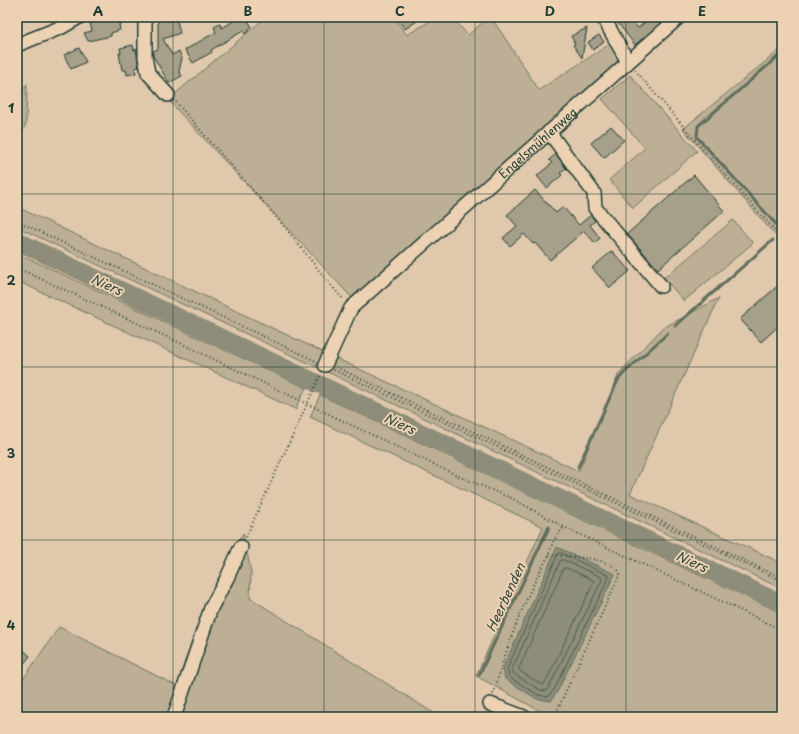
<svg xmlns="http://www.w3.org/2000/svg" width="799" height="734" font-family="'Playpen Sans',sans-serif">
  <rect width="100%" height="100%" fill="#e0c8ac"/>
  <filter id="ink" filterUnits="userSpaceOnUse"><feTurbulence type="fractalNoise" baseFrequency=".025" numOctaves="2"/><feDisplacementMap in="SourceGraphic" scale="8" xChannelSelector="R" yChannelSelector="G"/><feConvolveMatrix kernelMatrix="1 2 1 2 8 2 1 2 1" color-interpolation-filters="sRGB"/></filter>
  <g filter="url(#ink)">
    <g fill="#bcaf95" stroke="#6e7664">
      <polygon points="266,17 393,17 407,35 437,17 451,17 468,35 489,17 491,17 539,90 610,44 629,67 354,300 168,100"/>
      <polygon points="782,48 782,243 683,129"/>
      <polygon points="630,75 697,151 633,208 609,180 645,148 602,99"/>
      <polygon points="27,84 26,124 17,142 17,99"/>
      <polygon points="17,207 327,354 579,471 619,373 663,328 719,298 630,494 782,563 782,589 319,368 17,227"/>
      <polygon points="733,220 753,243 684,301 664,278"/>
      <polygon points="17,253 306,388 297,405 297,410 17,281"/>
      <polygon points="320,395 671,562 782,613 782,717 551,717 476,676 543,527 310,417"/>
      <polygon points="243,533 251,572 250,598 440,717 17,717 17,688 59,627 179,687 210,601"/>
    </g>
    <polygon fill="#8d8d79" stroke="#616d5d" points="557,547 615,574 557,692 551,701 537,699 505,679 503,668"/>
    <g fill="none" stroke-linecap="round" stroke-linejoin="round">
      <g stroke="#4b5d50" stroke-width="1">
        <polygon points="561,553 608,575 609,577 554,690 548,697 538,695 509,677 507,669 558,554"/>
        <polygon points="561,560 564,560 601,577 602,580 549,687 546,691 540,690 514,674 512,670"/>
        <polygon points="564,568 567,568 593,580 594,582 545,683 542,685 520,671 519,669"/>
      </g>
      <g stroke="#616d5d" stroke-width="3">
        <polyline points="782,231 697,137 698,126 782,53"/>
        <polyline points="675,326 773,240"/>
        <polyline points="578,467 618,380 624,373 668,333"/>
        <polyline points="479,675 549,527"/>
      </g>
      <polyline stroke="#8d8d79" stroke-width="18" points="17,241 782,604"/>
    </g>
    <g fill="#a69f89" stroke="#1f3d34">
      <polygon points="113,17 136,17 136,20 119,24 120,30 111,33 111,36 88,41 84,33 92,31 90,23"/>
      <polygon points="158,17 176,17 180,33 163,39 172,55 179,51 182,58 179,71 182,76 169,83 153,56 153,51 158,49"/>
      <polygon points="240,17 246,17 252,27 245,34 243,31 211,50 212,52 193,63 185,50 216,32 214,27 220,24 222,28"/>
      <polygon points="396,17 423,17 405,29"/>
      <polygon points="622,17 628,17 638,28 651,17 653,19 655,17 660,23 635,45 618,23"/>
      <polygon points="587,28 582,58 573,45 575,44 571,36"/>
      <polygon points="599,35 604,42 593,50 588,42"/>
      <polygon points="133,45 134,50 136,49 139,67 135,68 136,73 127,75 126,70 122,70 119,53 121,53 120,48"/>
      <polygon points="79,48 86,62 71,69 64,55"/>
      <polygon points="611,126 624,140 604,158 591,143"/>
      <polygon points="556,154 566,168 560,173 562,175 547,188 537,176 552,163 549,160"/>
      <polygon points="694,175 724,211 658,269 627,234"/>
      <polygon points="535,190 556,213 563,207 579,225 591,215 595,221 590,225 600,238 595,243 584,231 550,260 535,243 533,244 524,234 510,246 503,238 517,226 507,215"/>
      <polygon points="612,251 630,271 610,288 592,268"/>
      <polygon points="782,282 782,323 761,342 740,319"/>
      <polygon points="17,644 30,656 17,672"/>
    </g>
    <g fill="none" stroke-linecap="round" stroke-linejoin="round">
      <g stroke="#1f3d34" stroke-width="16">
        <g id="minor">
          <polyline points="145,17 145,57 148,73 168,95"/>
          <polyline points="603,17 628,62"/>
          <polyline points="17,45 62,27 79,17"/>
          <polyline points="549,132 594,193 595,208 661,286"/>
          <path id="s1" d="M325 365 351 308 679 17"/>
          <polyline points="490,704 524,717"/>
          <polyline points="174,717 211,608 227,578 241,547"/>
        </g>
      </g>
      <g stroke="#1f3d34" stroke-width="2" stroke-dasharray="1 3" stroke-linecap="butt">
        <polyline points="635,70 700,146 778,234"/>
        <path d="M176 102C211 143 247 183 282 224 303 249 322 276 344 300"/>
        <polyline points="17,221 316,361"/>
        <polyline points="17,268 176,341 458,476 511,498 564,527 782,630"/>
        <polyline points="336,367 782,578"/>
        <polyline points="334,370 782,581"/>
        <polyline points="246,537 321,374"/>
        <path d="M549 555C563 556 616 557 620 574L554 717"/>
        <path d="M493 694C508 645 522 602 548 557 550 552 551 547 553 542 556 537 560 532 564 527"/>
      </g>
      <use href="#minor" stroke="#ecd1b3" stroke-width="13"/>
    </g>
  </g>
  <path fill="none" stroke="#1f3d34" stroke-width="1" stroke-opacity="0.55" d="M173 17V717M324 17V717M475 17V717M626 17V717M17 194H782M17 367H782M17 540H782"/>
  <g text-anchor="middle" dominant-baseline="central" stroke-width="4" stroke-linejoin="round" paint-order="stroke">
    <g font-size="12" fill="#1f3d34" stroke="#ecd1b3">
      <text stroke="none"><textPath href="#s1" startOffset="312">Engelsmühlenweg</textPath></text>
    </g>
    <g font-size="13" font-style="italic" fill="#30493e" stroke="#ecd1b3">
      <text transform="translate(107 284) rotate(25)">Niers</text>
      <text transform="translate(400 423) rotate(25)">Niers</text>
      <text transform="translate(692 561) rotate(25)">Niers</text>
      <text transform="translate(505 597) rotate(-65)">Heerbenden</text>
    </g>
  </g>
  <rect width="799" height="734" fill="none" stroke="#ecd1b3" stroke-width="44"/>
  <rect x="22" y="22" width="755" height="690" fill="none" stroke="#1f3d34" stroke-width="1.5"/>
  <g font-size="13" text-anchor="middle" font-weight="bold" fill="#1f3d34">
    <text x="98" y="16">A</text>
    <text x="248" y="16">B</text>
    <text x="400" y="16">C</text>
    <text x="550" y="16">D</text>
    <text x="702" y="16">E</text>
    <text x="11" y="113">1</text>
    <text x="11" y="285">2</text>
    <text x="11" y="458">3</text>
    <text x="11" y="630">4</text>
  </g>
</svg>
